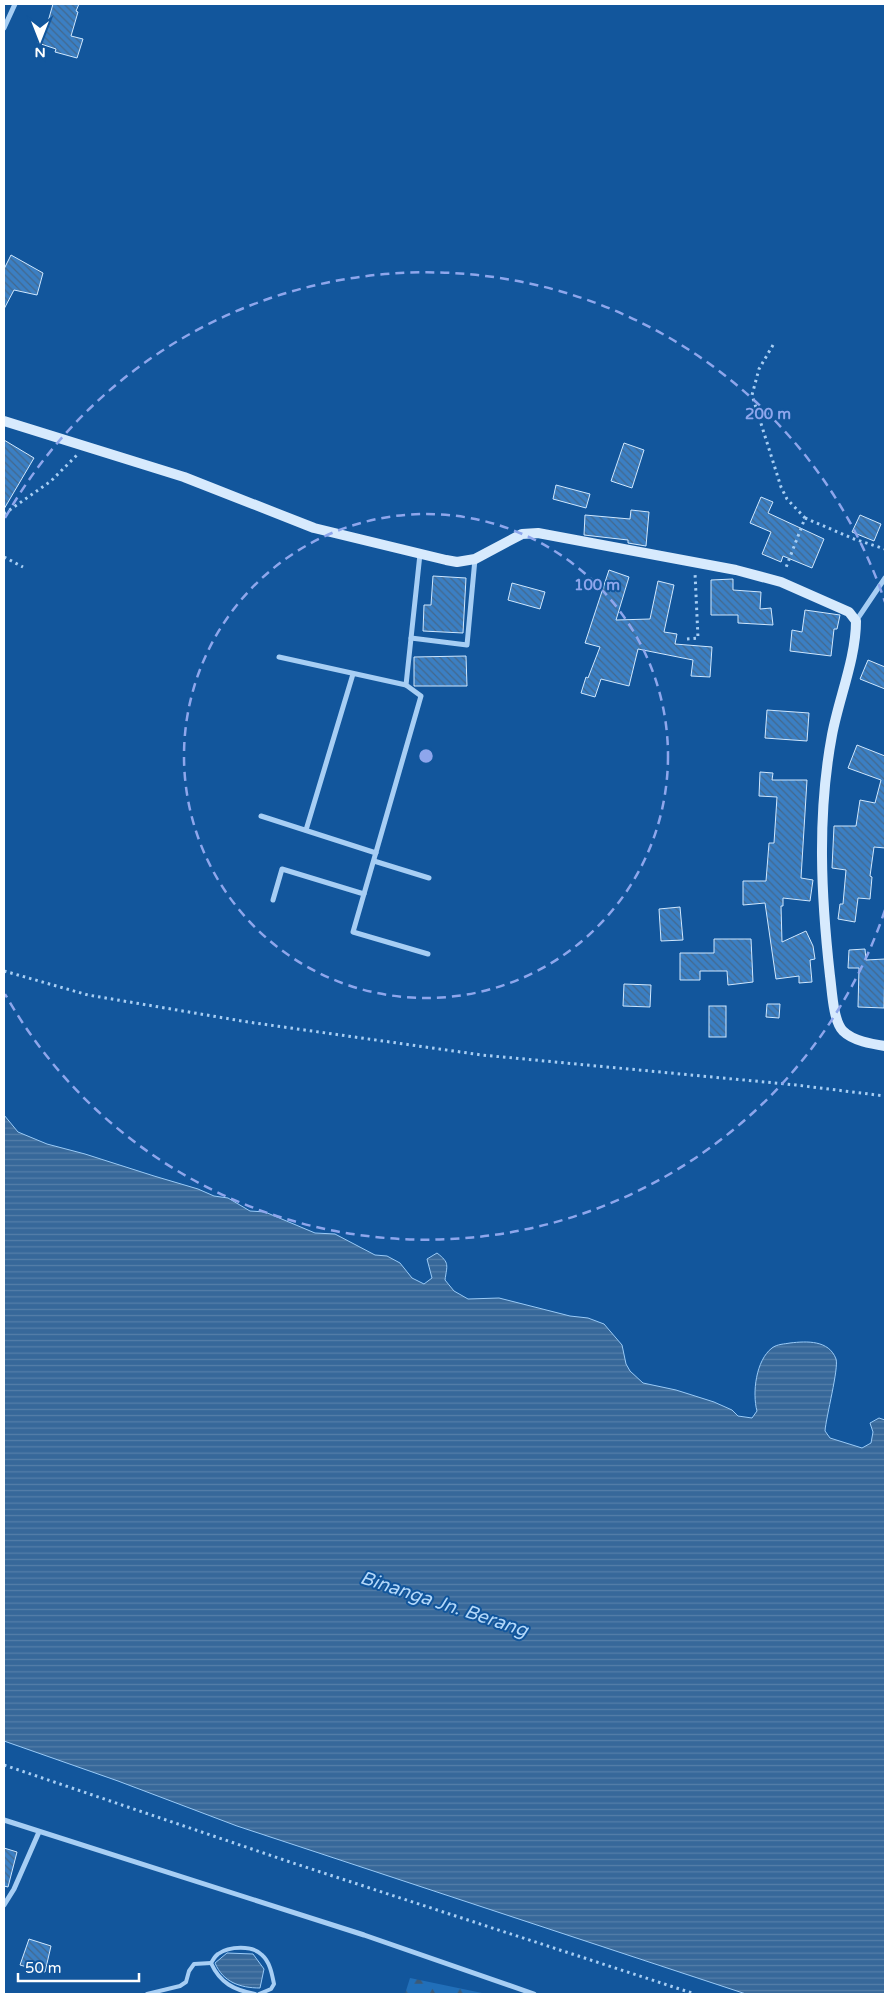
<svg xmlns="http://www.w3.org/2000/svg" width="889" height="1998" font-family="'Varela Round',sans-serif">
  <defs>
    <pattern id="forest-firs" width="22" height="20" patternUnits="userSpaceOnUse" patternTransform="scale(1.25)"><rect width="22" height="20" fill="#216fb9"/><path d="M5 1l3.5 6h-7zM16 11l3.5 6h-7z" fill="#3b5a78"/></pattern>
    <pattern id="water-rules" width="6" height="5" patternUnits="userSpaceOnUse" patternTransform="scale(1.25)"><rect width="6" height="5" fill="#37689a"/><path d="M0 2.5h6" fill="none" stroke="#557fa9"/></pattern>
    <pattern id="building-back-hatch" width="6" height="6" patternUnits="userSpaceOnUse" patternTransform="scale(1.25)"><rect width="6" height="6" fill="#3b7fc3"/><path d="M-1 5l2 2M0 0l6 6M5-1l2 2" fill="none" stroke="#43688d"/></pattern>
  </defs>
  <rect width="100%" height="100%" fill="#12569c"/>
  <polygon fill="url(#forest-firs)" points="410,1978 482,1993 405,1994"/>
  <g fill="url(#water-rules)" stroke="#99caf7">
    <path d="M4 1115 18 1132 47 1144 85 1154 154 1176 198 1189 214 1196 228 1198 250 1211 265 1212 315 1233 335 1234 375 1255 387 1256 400 1263 412 1278 424 1284 432 1278 427 1259 437 1253C450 1263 447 1265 445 1280L454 1291 468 1299 499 1298 570 1316 588 1318 604 1324 622 1345 626 1364 630 1371 643 1383 676 1390 714 1402 732 1410 738 1416 752 1418 757 1411C752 1393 756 1360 772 1348 777 1344 785 1344 790 1343 807 1341 829 1340 836 1359 839 1368 826 1417 825 1431L830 1438 862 1448 871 1443 873 1432 870 1423 879 1418 885 1420V1994H746L237 1826 118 1781 4 1741Z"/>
    <path d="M227 1953 253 1954 264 1969 260 1988C240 1988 223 1982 215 1963Z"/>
  </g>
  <g fill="url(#building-back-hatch)" stroke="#cfe7fe">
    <polygon points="53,4 79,4 76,11 78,12 71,36 83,39 77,58 55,52 56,49 38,43 45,24 47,25"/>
    <polygon points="11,255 43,273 37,295 14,290 4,309 4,269"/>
    <polygon points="4,440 34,458 4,509"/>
    <polygon points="624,443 644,450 632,488 611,481"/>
    <polygon points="556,485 590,494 586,508 553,499"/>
    <polygon points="761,497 773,502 768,513 824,539 812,568 783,556 781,562 762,554 771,532 750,523"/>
    <polygon points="631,510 649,512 646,546 628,543 628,540 584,535 585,515 630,519"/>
    <polygon points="860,515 881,524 874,541 852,532"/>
    <polygon points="609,570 629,577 616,620 650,619 658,581 674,585 664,632 677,634 675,644 712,647 710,677 691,676 693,660 638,649 629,686 601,679 595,697 581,693 586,677 588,678 600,647 585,643"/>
    <polygon points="433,576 466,578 463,633 423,631 424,605 431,605"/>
    <polygon points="733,579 733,590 761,592 760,609 771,608 773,625 738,623 738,615 711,615 711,580"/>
    <polygon points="512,583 545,592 540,609 508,600"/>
    <polygon points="805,610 840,615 837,629 834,629 831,656 790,651 792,630 802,632"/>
    <polygon points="466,656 467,686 414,686 414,657"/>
    <polygon points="868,660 885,667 885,689 860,679"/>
    <polygon points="767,710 809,713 807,741 765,738"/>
    <polygon points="857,745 885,756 885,848 874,847 870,876 872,877 870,899 858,898 855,922 838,919 840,904 843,904 846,870 832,868 834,826 856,826 860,800 875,803 881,780 848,768"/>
    <polygon points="760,772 773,773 772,780 807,780 801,878 813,880 810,901 783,898 783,906 781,906 782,942 806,931 813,946 815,959 810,960 812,982 799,983 799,976 776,979 765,903 743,905 743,881 766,881 769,843 774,843 777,797 759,796"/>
    <polygon points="680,907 683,940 661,941 659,909"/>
    <polygon points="714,939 751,939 753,982 728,985 727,971 700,971 700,980 680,980 680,953 714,953"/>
    <polygon points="865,949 866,960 885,959 884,1008 858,1007 859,968 848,968 849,950"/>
    <polygon points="624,984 651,985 650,1007 623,1006"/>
    <polygon points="767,1004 780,1004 779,1018 766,1017"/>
    <rect x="709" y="1006" width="17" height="31"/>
    <polygon points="4,1848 17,1852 8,1887 4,1886"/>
    <polygon points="29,1939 51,1946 45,1972 20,1965"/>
  </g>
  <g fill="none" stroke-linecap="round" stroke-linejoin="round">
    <g stroke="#a7cef4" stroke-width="3" stroke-dasharray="2.5 4" stroke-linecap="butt">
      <polyline points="773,345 759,369 752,395 781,487 787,499 805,518 785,570"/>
      <polyline points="4,514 51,481 77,455"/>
      <polyline points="805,518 854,539 885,549"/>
      <polyline points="4,557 23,567"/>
      <polyline points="687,639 698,638 695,573"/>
      <polyline points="4,971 88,995 248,1022 482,1055 796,1085 885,1096"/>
      <polyline points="4,1765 296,1864 695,1994"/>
    </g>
    <g stroke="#a7cef4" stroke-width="4">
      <path d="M211 1963C213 1960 215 1956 218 1954 229 1946 253 1945 262 1955 270 1962 272 1974 274 1984L271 1989 259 1994"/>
      <path d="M211 1963C220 1983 234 1990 255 1994"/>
      <polyline points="147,1994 180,1986 186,1982 189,1971 194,1964 211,1963"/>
    </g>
    <g stroke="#a7cef4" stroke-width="5">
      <polyline points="4,28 15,4"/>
      <polyline points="420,554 406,685 421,696 353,932 428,954"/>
      <polyline points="856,621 885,578"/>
      <polyline points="411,638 467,645 475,559"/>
      <polyline points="279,657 406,685"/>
      <polyline points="261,816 376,853"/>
      <polyline points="306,830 353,674"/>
      <polyline points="374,861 429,878"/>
      <polyline points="273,900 282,869 364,894"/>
      <polyline points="4,1820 364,1935 534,1994"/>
      <polyline points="4,1905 14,1889 39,1832"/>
    </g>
    <path stroke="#d7eafd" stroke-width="10" d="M4 421 184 477 314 528 446 560 457 562 475 559 522 534 538 533 736 570 781 582 849 612 856 621C856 658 839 698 832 735 817 815 821 896 830 976 832 990 833 1021 843 1031 853 1041 872 1044 885 1046"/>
  </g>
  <g fill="none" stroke="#8ea6ec" stroke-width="2.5" stroke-dasharray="9 6">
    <circle cx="426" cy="756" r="242"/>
    <path d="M885 910A484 484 0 0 1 5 994M5 518A484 484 0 0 1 885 602"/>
  </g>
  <g text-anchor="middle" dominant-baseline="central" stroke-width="4" stroke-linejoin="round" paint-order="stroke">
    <g font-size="19" font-style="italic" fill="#b3d8fa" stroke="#12569c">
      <text transform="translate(444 1604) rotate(18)">Binanga Jn. Berang</text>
    </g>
  </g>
  <circle cx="426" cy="756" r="8" fill="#8ea6ec" stroke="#12569c" stroke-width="2.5"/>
  <g font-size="15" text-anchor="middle" font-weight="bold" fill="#8ea6ec" stroke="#12569c" stroke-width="4" stroke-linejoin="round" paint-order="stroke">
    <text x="768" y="419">200 m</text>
    <text x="597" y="590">100 m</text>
  </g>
  <rect width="889" height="1998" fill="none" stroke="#ffffff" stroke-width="10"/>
  <g transform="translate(40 40) rotate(180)" stroke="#12569c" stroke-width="4" paint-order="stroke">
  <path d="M0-4L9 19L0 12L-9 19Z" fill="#ffffff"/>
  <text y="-8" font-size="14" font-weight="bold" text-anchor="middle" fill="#ffffff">N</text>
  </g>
  <path d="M18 1973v8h121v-8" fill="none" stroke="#ffffff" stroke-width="2.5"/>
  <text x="25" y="1973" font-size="15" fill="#ffffff" stroke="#12569c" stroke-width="4" paint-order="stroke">50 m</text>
</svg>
